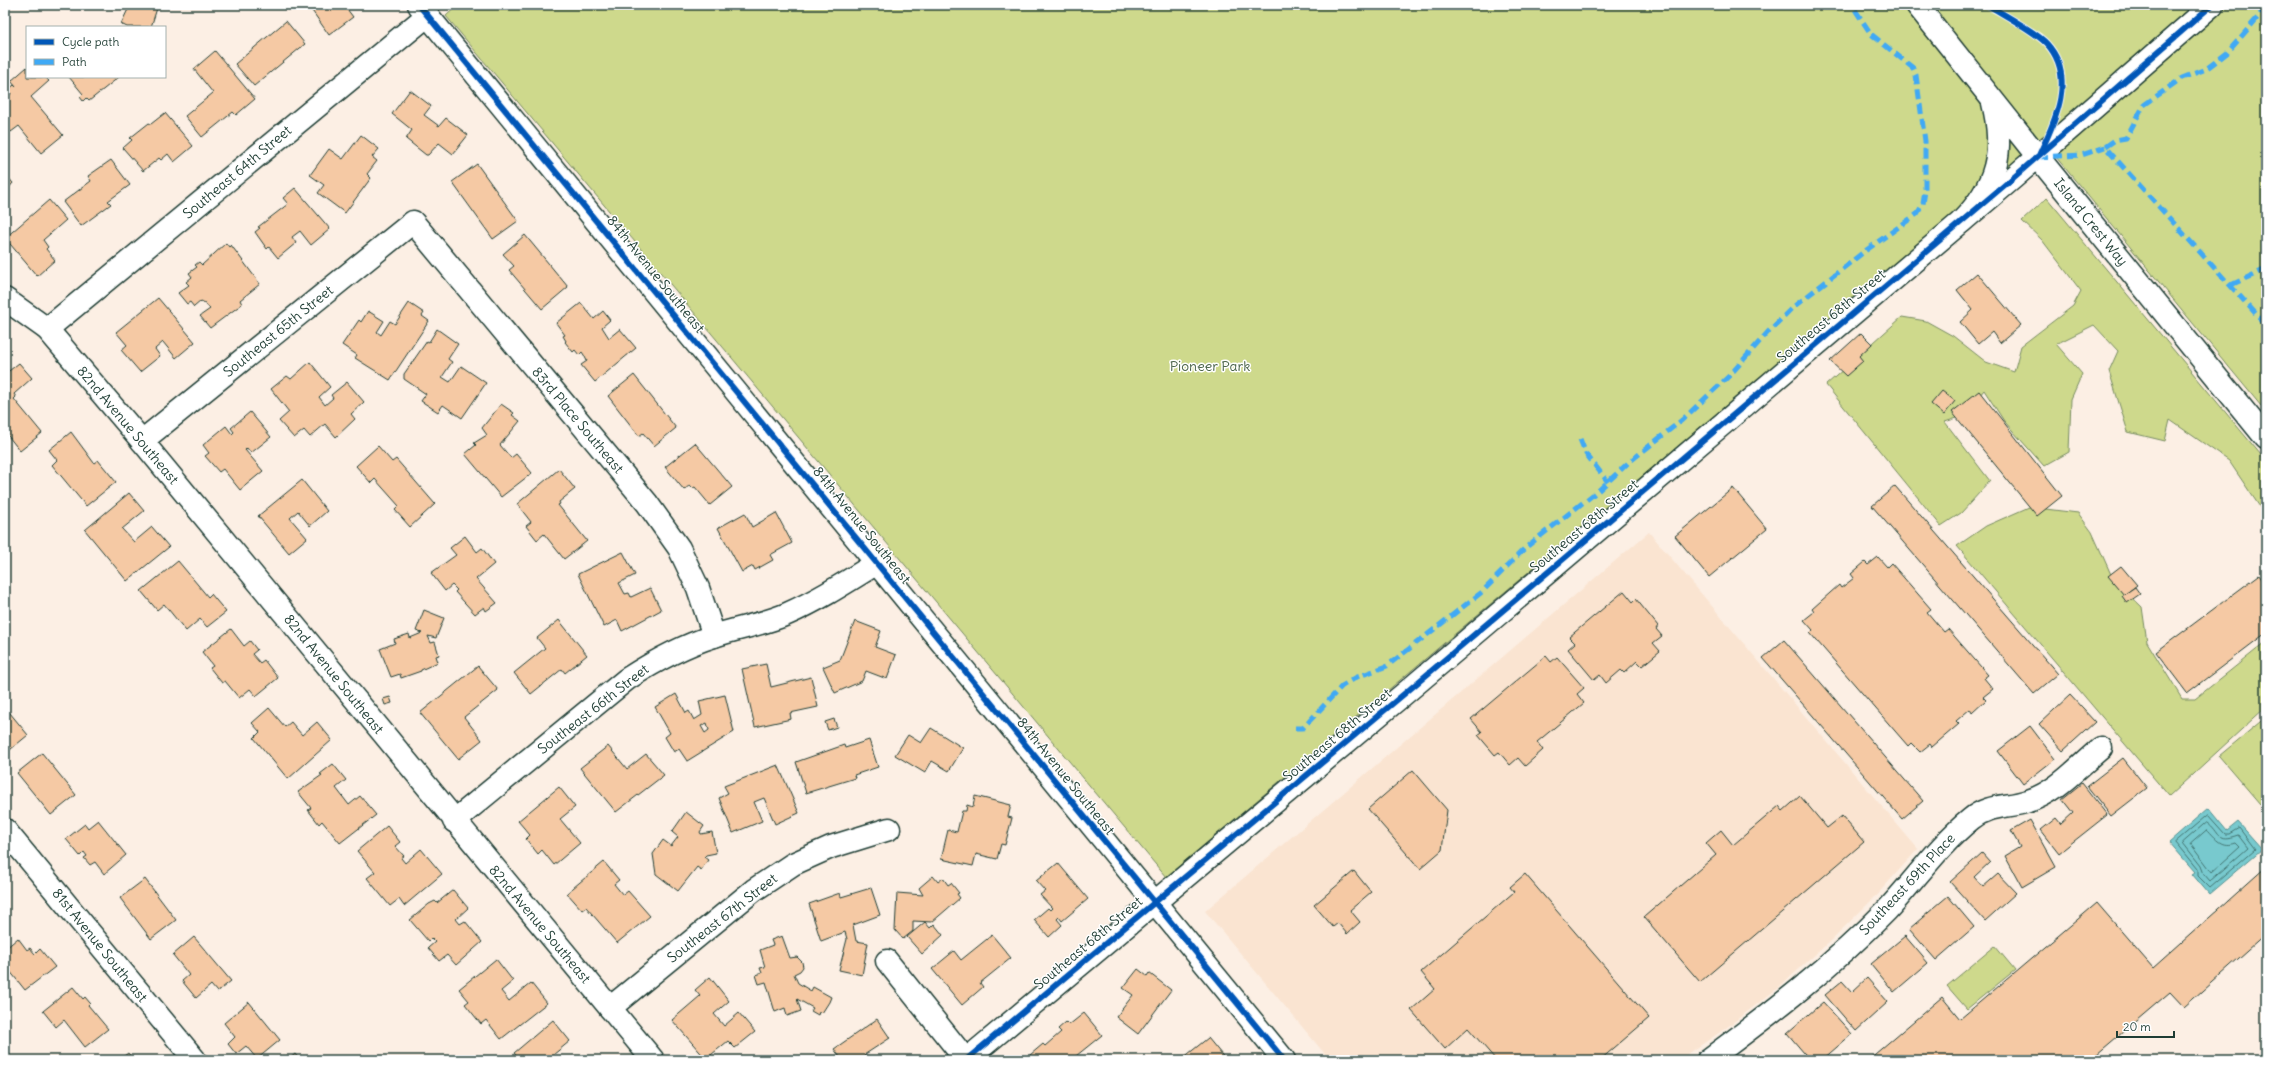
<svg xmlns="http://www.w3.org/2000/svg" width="2271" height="1065" font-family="Delius,sans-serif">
  <rect width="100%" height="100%" fill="#fcefe4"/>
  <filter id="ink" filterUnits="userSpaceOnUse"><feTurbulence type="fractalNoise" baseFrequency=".025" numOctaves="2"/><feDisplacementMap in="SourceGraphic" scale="8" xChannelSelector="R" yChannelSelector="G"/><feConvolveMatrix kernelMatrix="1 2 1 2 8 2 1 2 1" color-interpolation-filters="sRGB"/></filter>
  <g filter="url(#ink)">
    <polygon fill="#fae4d1" points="1649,532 1918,849 1874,898 1827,944 1778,988 1726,1028 1679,1060 1330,1060 1205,911"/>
    <g fill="#ced98c" stroke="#768b60">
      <polygon points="458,5 2266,5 2266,412 2042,140 1166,877 446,16"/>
      <polygon points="2047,198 2266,461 2266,516 2229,461 2170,420 2165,441 2128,432 2109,371 2118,351 2094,325 2056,344 2082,374 2071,399 2069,452 2044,466 2004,421 1984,390 1963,416 1945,422 1990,481 1961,513 1941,526 1826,385 1902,317 1926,321 1953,336 1986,362 2014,372 2021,346 2073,306 2081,291 2042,240 2022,221"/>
      <polygon points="2029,507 2078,513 2092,532 2113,579 2142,607 2147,642 2182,699 2195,699 2266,642 2266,707 2169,796 1957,546 1986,526"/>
      <polygon points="2266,717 2266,811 2219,756"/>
      <polygon points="1995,946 2015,970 1967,1009 1947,986"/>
    </g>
    <polygon fill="#78c9ce" stroke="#549190" points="2208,808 2227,831 2238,822 2262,849 2209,894 2192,874 2195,872 2169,842"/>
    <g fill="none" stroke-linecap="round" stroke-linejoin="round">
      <g stroke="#437572" stroke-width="1">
        <polygon points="2208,815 2225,834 2229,834 2239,828 2255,849 2210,888 2198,876 2198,869 2176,842"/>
        <path d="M2207 822C2222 833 2215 843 2238 835L2248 848 2210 881 2204 874 2201 866 2183 843Z"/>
        <path d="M2207 830C2217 840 2221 848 2236 843L2240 847 2212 872 2191 844Z"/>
      </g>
    </g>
    <g fill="#f5c9a4" stroke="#1f3d34" fill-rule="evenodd">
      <polygon points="130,5 158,5 151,27 127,27 121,24"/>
      <polygon points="308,5 344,5 353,17 329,35"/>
      <polygon points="286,21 305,44 254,86 235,64"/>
      <polygon points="215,51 255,99 236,115 233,112 202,137 185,116 213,93 194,69"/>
      <polygon points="27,67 27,77 45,77 49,81 31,97 63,135 41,153 19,126 11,132 5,125 5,98 11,94 9,89 14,85 16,87 11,81"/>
      <polygon points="69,77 119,77 89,101 86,98 83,101 80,97 83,94"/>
      <polygon points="410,90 431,106 424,115 439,126 446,118 468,135 453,154 439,143 428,155 426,155 406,139 412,130 392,114"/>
      <polygon points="165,113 193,146 174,162 168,154 161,160 159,158 143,171 123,148 132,140 130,138 149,123 151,124"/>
      <polygon points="361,135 379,149 372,157 377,161 367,174 371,178 345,213 318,193 324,185 310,175 329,149 343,159"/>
      <polygon points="111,160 130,185 108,201 111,204 81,226 63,202 91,181 88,176"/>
      <polygon points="477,164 518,221 493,239 452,182"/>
      <polygon points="5,174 13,183 6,191 5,190"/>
      <polygon points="295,188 330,229 311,245 300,231 292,237 296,243 278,258 269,247 267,249 255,232 260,228 258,227 288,204 283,198"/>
      <polygon points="49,200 66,220 43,240 48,247 46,249 55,260 37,276 5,238"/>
      <polygon points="525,235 568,287 542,309 509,270 514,266 503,254"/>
      <polygon points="226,243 229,247 231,245 260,284 240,300 242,304 210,328 200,316 210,309 205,303 201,301 194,307 190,302 187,304 178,293 189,285 186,282 192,277 189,273 197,267 195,265 199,262 202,265"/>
      <polygon points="1977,273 2021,325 2000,343 1992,332 1978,344 1960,322 1973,310 1957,290"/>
      <polygon points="158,298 195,342 176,358 163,342 155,349 160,356 140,372 121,350 127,345 116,332"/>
      <polygon points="409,303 424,313 422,316 429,321 390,380 355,358 357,355 342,345 359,320 361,322 368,311 384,321 377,332 381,335 390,321 395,324"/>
      <polygon points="581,303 594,319 603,311 610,320 602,327 609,338 620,329 636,348 595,382 581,365 587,361 584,355 582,352 579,355 575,350 573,352 565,342 566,341 563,336 565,335 556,323"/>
      <polygon points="437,329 458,344 448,359 452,362 442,377 450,382 461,366 486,383 462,418 443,405 438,412 421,401 426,394 404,379 404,374 427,341 429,342"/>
      <polygon points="1861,333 1872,344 1859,356 1863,361 1846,376 1830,361"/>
      <polygon points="310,362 330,387 319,397 325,405 333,398 331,395 347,382 364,402 351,414 355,419 336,437 325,424 310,437 304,430 294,438 279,421 289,412 271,389 287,376 291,379"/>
      <polygon points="19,363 32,378 14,394 16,397 14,399 42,433 20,451 5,432 5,374"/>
      <polygon points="634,375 676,428 654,446 643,433 639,436 608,396"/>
      <polygon points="1942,391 1955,401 1944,415 1931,404"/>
      <polygon points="1979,391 2062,496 2037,516 1952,412"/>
      <polygon points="501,404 514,413 512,415 520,421 500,445 511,458 516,454 532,473 501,497 465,454 476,445 474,443 487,435 482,428"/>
      <polygon points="250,412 271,437 251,453 247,448 245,450 263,471 240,490 223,469 219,472 205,456 209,453 203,445 226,426 232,434 234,432 231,428"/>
      <polygon points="71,432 94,463 98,460 116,482 86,506 52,465 57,460 49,450"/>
      <polygon points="695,443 732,487 710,505 695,487 693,488 690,485 684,490 665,467"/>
      <polygon points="378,446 392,462 396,459 435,504 410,527 395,510 399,506 375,479 371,483 356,466"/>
      <polygon points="559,469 575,489 559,502 560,504 558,505 587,541 564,559 544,534 537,540 526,526 531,522 517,504"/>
      <polygon points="302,480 327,511 310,526 298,511 290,518 307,538 289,553 258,516"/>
      <polygon points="1895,486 2058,674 2034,694 1872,506"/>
      <polygon points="1733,488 1767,529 1709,577 1675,536"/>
      <polygon points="129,493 144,511 122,529 134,542 152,527 169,547 127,581 85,530"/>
      <polygon points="745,513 752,527 776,513 792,543 770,555 773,560 755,570 753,566 742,572 718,528"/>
      <polygon points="465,536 477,552 482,548 494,564 476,579 497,603 486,611 484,607 475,614 455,592 457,590 452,585 445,591 431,573 456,555 450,548"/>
      <polygon points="623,552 635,575 619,583 625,594 629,593 631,597 650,588 661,610 622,631 617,620 604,627 578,574"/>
      <polygon points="1878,557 1887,567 1891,563 1931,609 1927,612 1944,632 1948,629 1988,675 1984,678 1993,689 1983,697 1986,700 1972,713 1970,709 1956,721 1959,724 1932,747 1930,744 1920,752 1911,743 1908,746 1810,633 1813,630 1804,620 1814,612 1812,609 1839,585 1841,588 1854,578 1851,574 1865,562 1868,565"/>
      <polygon points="178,561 208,597 211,594 226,612 207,627 200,619 186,631 164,604 157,610 141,591"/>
      <polygon points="2121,566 2137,585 2124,595 2108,576"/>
      <polygon points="2259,575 2266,585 2266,633 2187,693 2156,652"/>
      <polygon points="2135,587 2140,594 2127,603 2122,596"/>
      <polygon points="1624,591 1633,602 1636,599 1658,626 1656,629 1662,636 1653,643 1660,651 1642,666 1637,661 1624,673 1621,670 1606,683 1600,675 1594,680 1568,649 1575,643 1569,637"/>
      <polygon points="424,610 444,618 436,638 428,636 431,643 435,642 439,655 436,656 438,662 421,670 421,671 401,678 400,674 391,677 380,649 395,643 394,639 409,634 410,638 422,633 416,631"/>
      <polygon points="559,620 587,655 565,673 562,669 531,694 514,673 545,648 537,638"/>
      <polygon points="855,621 881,631 875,647 896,655 887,679 866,671 862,681 835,693 823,667 840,660"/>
      <polygon points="231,629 244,646 250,641 257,650 252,654 260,663 264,660 278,678 256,696 250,689 239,698 225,681 222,683 210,668 213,666 202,652"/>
      <polygon points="1784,640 1923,801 1902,819 1763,658"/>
      <polygon points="1546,656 1551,662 1557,657 1584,688 1577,694 1584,703 1537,742 1543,750 1525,766 1518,758 1510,765 1499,752 1495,755 1478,735 1482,732 1471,719"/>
      <polygon points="766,664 771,687 811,677 818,707 790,713 791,719 755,727 742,669"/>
      <polygon points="478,666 498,690 464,717 482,740 458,759 420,713"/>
      <path d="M676 694 686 713 689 711 694 720 702 715 699 701 725 695 734 732 687 761 679 749 674 752 665 737 670 733 655 707ZM707 723 709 730 705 733 701 726Z"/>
      <polygon points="2070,695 2095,722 2063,751 2039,724"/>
      <polygon points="390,697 392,703 385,705 383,699"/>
      <polygon points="5,707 28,735 5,754"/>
      <polygon points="269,708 285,727 291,722 302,735 317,722 332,740 288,779 254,738 260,732 252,723"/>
      <polygon points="834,719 837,727 828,730 825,722"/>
      <polygon points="2030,726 2055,759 2023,784 1998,751"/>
      <polygon points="931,728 963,748 949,771 932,761 925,773 895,755 908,735 921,743"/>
      <polygon points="869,740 878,767 854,775 855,778 806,793 796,762 844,745 845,748"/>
      <polygon points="608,746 627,769 646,754 664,775 616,812 580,768"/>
      <polygon points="42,753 76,795 51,815 17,773"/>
      <polygon points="2123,758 2147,788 2111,816 2087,786"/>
      <polygon points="333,764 346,780 336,788 349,805 360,796 376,815 340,843 322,821 319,824 308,810 311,808 298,792 322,775 320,774"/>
      <polygon points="778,765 799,813 775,824 764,798 754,802 762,821 733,833 719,798 728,793 724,786"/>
      <polygon points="1413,770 1447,810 1442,850 1420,869 1368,809"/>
      <polygon points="2082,783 2107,815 2059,853 2041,830 2056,818 2061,824 2073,813 2062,799"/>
      <polygon points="559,787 575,807 560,819 580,843 554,865 542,850 538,854 526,839 530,835 518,821"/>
      <polygon points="975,796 1011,805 1008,817 1012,818 1005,845 1001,844 997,859 976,854 973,866 941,859 948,830 957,832 962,811 966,811 967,805 973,807"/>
      <polygon points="1800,796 1827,828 1842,816 1864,842 1700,982 1644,917 1716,855 1706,843 1721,830 1733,845 1779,806 1783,811"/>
      <polygon points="686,812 704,826 700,832 701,834 712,832 716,853 706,855 704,857 708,860 701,870 697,867 678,891 656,874 653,854 663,840 671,846 678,837 672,832"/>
      <polygon points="98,820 126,855 104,874 95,862 90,865 84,858 87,856 84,852 80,856 66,839 85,824 88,828"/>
      <polygon points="2030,820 2056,867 2022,887 2005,856 2020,847 2011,831"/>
      <polygon points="387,826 400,842 395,846 404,856 401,858 405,863 421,849 442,874 404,906 399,899 390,906 367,878 375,872 357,851"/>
      <polygon points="1982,853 1990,862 1974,877 1983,887 1998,874 2016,893 1985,921 1950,882"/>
      <polygon points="604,862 619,880 614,884 623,895 628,891 650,916 617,943 586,907 582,910 567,893"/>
      <polygon points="1058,863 1088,899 1062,921 1059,917 1057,919 1062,925 1049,937 1034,920 1048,908 1050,910 1052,908 1040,895 1045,891 1036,881"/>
      <polygon points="2266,867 2266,934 2184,1007 2170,992 2090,1060 1868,1060 1942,997 1960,1019 2097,903 2153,968"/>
      <polygon points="1354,871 1371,892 1350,910 1360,922 1347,934 1338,923 1333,927 1314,905"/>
      <polygon points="1525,874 1649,1018 1600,1060 1496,1060 1468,1028 1445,1049 1411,1010 1435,989 1421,972 1514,892 1510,887"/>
      <polygon points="933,876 938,882 943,878 948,885 951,883 959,893 957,894 960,898 932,922 913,921 913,931 903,939 895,930 897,893 923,895 919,888"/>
      <polygon points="145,879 176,920 151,939 120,898"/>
      <polygon points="871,888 880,915 853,925 856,941 868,943 862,975 839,970 847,939 845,932 821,941 809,904 840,893 841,897"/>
      <polygon points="453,890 468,908 456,919 460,924 465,921 482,942 456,965 447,955 439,961 428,948 435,942 431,938 428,941 410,920 429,904 435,901 437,903"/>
      <polygon points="1948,896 1974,927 1936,960 1909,929"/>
      <polygon points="925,922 930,928 934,924 943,935 922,954 907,937"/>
      <polygon points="992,935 1011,958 980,983 983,987 962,1005 932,969 954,951 961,960"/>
      <polygon points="782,936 790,958 797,957 802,962 803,967 800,971 794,974 798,983 811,991 813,987 831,997 829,1002 822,1013 819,1012 818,1015 811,1011 813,1008 797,999 801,1011 787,1016 785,1008 775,1012 766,982 759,984 756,975 762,973 760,968 765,967 760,950 773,945 771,940"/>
      <polygon points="1905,936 1928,963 1894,992 1871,964"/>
      <polygon points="194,937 231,981 217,992 211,985 196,998 182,981 189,975 173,955"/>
      <polygon points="18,938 27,950 30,948 35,954 40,949 55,967 25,990 5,965 5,949"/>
      <polygon points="496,959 513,981 501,991 509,1001 531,983 547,1003 501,1039 486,1020 481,1024 465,1004 469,1001 459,989"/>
      <polygon points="1138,969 1147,976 1149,973 1171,990 1138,1034 1116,1017 1133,995 1123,988"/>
      <polygon points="710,977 729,1001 714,1014 724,1026 739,1013 755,1032 735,1048 728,1041 706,1059 672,1020 700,996 695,990"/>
      <polygon points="1867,978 1888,1002 1856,1031 1825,995 1842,981 1852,992"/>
      <polygon points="73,987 83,999 85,997 90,1003 88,1005 108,1029 85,1047 64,1020 56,1027 43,1011"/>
      <polygon points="249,1002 280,1040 257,1059 246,1046 236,1054 228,1044 235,1037 224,1023"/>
      <polygon points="1823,1002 1852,1034 1822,1060 1810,1060 1787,1033"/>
      <polygon points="1084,1013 1102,1035 1071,1060 1034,1060 1030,1055 1043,1044 1045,1046 1061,1032 1058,1029 1066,1022 1069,1025"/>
      <polygon points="877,1019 890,1038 864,1055 867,1060 842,1060 834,1049"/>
      <polygon points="553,1020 570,1041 553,1055 558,1060 520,1060 514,1053"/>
      <polygon points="1208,1038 1226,1060 1176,1060 1181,1056 1183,1058"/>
      <polygon points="128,1053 134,1060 119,1060"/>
      <polygon points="295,1054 300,1060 288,1060"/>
    </g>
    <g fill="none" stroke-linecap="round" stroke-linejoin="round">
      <g stroke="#1f3d34" stroke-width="25">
        <g id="minor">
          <polyline points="419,5 1284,1060"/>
          <polyline points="2038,157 2266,438"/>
          <polyline points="5,299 47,329 142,441 653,1060"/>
          <polyline points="47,329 428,15"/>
          <polyline points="142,441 413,222 647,503 679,548 698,588 714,636"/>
          <path d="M454 821 627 679C655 661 682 646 714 636 738 628 764 624 787 614 819 600 848 581 877 563"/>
          <polyline points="5,830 195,1060"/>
          <polyline points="887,961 966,1060"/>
          <polyline points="610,1008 754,890 793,864 831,847 889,829"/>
          <polyline points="966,1060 1410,689 2013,178 2212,5"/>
          <path d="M1708 1060C1770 1014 1833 966 1887 910 1915 880 1939 845 1971 819 1989 804 2008 808 2028 801 2056 793 2079 766 2101 748"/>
        </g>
      </g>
      <g stroke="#1f3d34" stroke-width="25">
        <g id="major">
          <polyline points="1917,5 2038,157"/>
          <path d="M1962 221C1997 185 2005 151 1993 103"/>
        </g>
      </g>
      <use href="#minor" stroke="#fff" stroke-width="22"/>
      <use href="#major" stroke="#fff" stroke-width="22"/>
      <g stroke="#3fa9f5" stroke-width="5" stroke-dasharray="10 5" stroke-linecap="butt">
        <polyline points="2264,5 2260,15 2227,53 2206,69 2182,78 2144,105 2126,138 2115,140 2105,147 2266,325"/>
        <polyline points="2038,157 2082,155 2105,147"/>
        <polyline points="2231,285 2266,269"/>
        <polyline points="1580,439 1586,454 1608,482"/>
        <polyline points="1295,728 1303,728 1342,686 1357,677 1387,666 1482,592 1525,548 1599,490 1628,463 1682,420 1729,376 1769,331 1792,308 1865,251 1917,214 1923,204 1925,191 1925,141 1916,75 1913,68 1871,34 1852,5"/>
      </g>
      <g stroke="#fff" stroke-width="8">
        <g id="cycleway">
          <polyline points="419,5 1284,1060"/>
          <path d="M1988 5C2004 15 2035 31 2047 44 2076 76 2056 120 2040 153"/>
          <polyline points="966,1060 1410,689 2013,178 2212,5"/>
        </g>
      </g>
      <use href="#cycleway" stroke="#0057b8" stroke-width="6"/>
    </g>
  </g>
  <g text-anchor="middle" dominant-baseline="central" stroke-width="3" stroke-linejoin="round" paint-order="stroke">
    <g font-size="14" fill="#1f3d34" stroke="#fff">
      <text transform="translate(237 172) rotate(-40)">Southeast 64th Street</text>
      <text transform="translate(2091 222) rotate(51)">Island Crest Way</text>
      <text transform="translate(656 274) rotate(51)">84th Avenue Southeast</text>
      <text transform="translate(1831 316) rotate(-40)">Southeast 68th Street</text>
      <text transform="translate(278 331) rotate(-39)">Southeast 65th Street</text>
      <text transform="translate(578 420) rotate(50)">83rd Place Southeast</text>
      <text transform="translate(128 425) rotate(50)">82nd Avenue Southeast</text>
      <text transform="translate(862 525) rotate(51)">84th Avenue Southeast</text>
      <text transform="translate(1584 526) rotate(-40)">Southeast 68th Street</text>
      <text transform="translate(334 674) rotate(51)">82nd Avenue Southeast</text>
      <text transform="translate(593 709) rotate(-38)">Southeast 66th Street</text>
      <text transform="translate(1337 735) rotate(-40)">Southeast 68th Street</text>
      <text transform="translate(1066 776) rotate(51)">84th Avenue Southeast</text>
      <text transform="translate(1907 884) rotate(-47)">Southeast 69th Place</text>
      <text transform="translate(722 918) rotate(-38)">Southeast 67th Street</text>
      <text transform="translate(540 924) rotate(50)">82nd Avenue Southeast</text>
      <text transform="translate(1088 943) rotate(-40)">Southeast 68th Street</text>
      <text transform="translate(100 945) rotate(51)">81st Avenue Southeast</text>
    </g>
    <g font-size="14" fill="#4b644a" stroke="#fff">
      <text x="1210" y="366">Pioneer Park</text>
    </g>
  </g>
  <rect width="2271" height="1065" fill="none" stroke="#fff" stroke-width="20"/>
  <rect x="10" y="10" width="2251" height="1045" fill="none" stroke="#1f3d34" stroke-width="1.5" filter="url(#ink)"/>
  <rect x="26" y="26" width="140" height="52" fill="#ffffff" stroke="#a5b1ae"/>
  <rect x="34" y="39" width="20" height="6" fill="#0057b8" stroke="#a5b1ae"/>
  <text x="62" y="46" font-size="12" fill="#1f3d34">Cycle path</text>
  <rect x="34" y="59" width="20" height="6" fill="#3fa9f5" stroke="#a5b1ae"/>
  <text x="62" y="66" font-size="12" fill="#1f3d34">Path</text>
  <path d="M2117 1031v6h57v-6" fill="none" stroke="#1f3d34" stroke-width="2"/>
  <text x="2123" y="1031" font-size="12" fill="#1f3d34" stroke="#ffffff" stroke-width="3" paint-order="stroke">20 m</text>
</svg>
